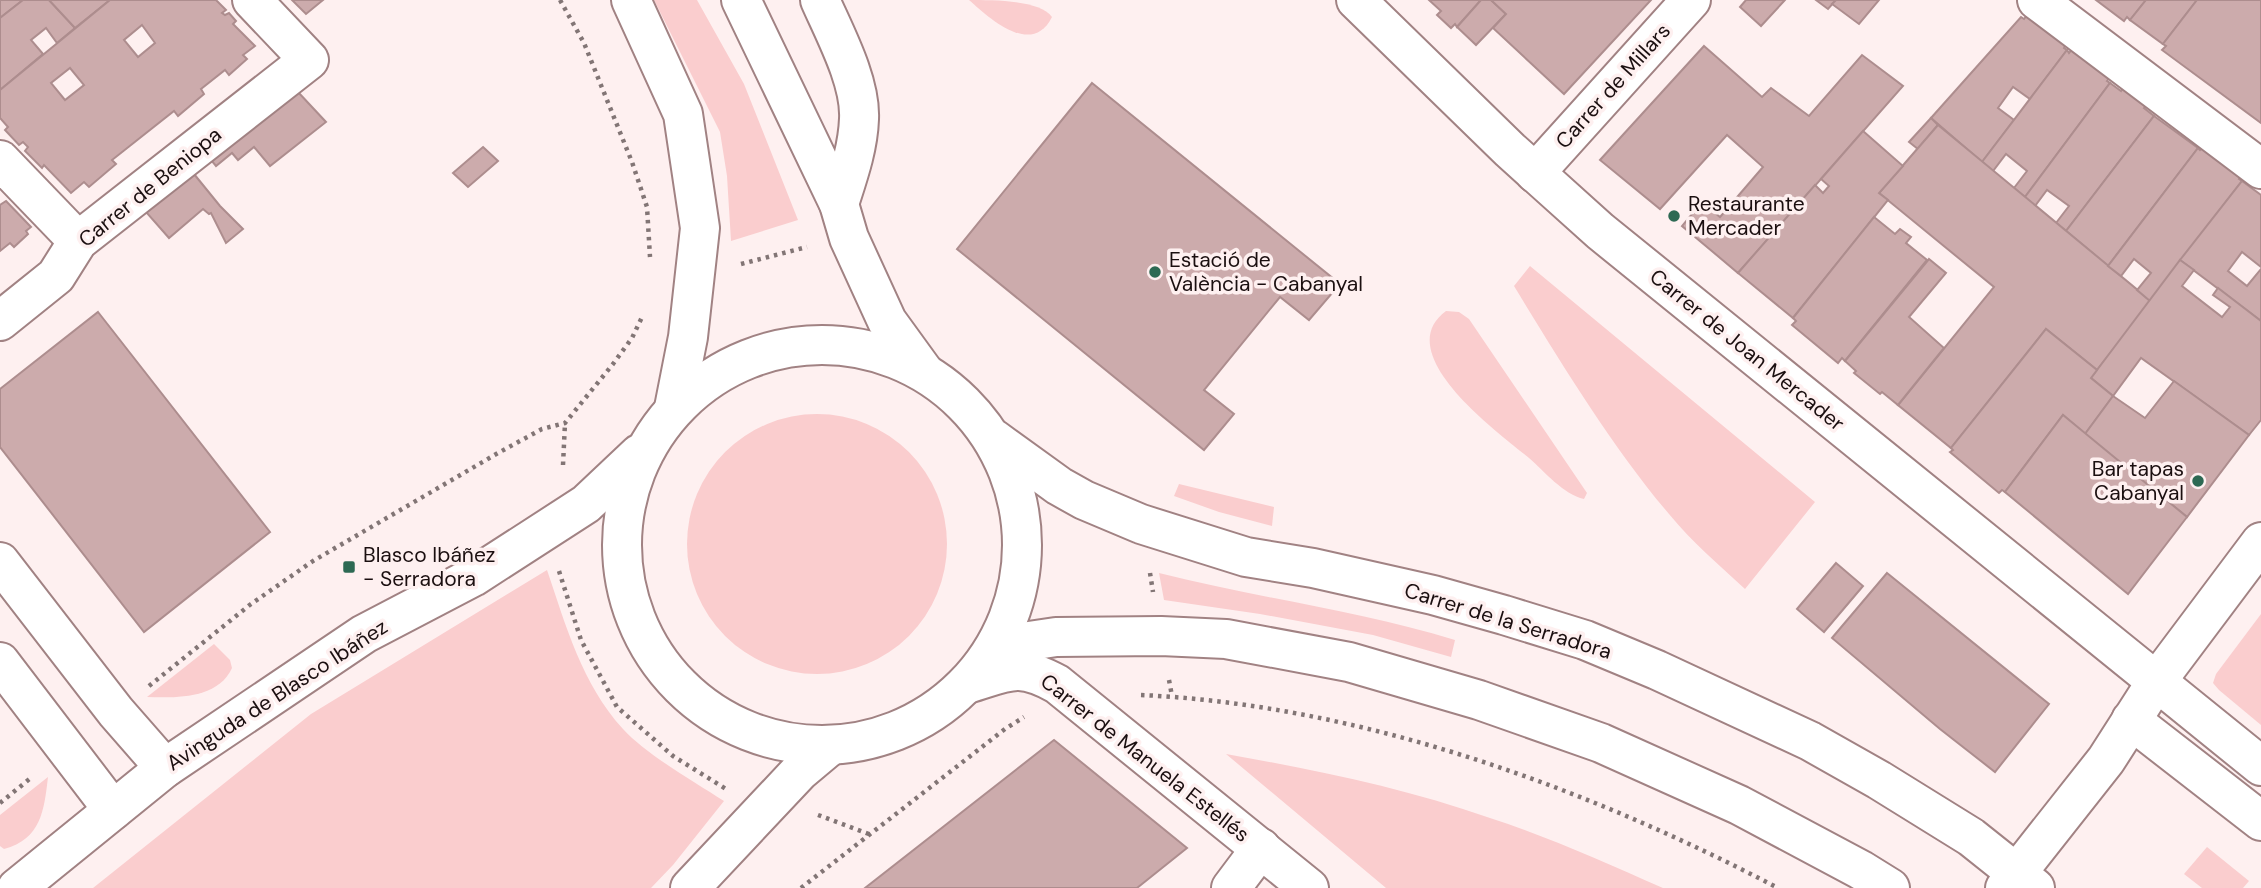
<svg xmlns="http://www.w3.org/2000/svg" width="2261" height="888" font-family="'DM Sans',sans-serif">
  <rect width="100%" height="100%" fill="#fef0f0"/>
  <g fill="#facdce">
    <polygon points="654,0 697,0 744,84 798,220 731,241 727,176 720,132"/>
    <path d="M969 0C993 0 1040 0 1052 17 1032 57 990 19 969 0Z"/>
    <path d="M1530 266 1815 502 1745 589C1719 565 1692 542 1669 514 1611 445 1561 363 1514 286Z"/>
    <path d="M1446 311 1459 312 1469 319 1587 493 1584 499C1564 495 1544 471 1529 458 1497 432 1389 353 1446 311Z"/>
    <circle cx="817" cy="544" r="130"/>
    <polygon points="1179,484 1274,507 1272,526 1219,512 1174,496"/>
    <path d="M547 570C566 626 582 684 623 729 647 755 693 781 724 801L673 865 651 888H93L311 714Z"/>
    <path d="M1159 573C1257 598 1358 610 1455 640L1451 657 1373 635 1260 614 1164 600Z"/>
    <polygon points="2261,614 2261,725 2219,690 2213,683 2216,674"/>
    <path d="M214 644 230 660 232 668C218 699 176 698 147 697Z"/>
    <path d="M1226 754C1316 770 1404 788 1490 818 1549 837 1606 863 1663 888H1386Z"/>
    <path d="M48 777C44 811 41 839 4 849L0 846V815Z"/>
    <polygon points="2207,847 2249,881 2243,888 2202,888 2184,874"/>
  </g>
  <g fill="#ccabac" stroke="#ad8d8e" stroke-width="2" fill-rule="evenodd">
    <polygon points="0,0 23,0 0,18"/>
    <polygon points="23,0 49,0 75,28 57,43 46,28 31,40 43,54 0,90 0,18"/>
    <polygon points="49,0 110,0 75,28"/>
    <path d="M110 0H216L226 10 222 13 225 15 229 13 236 21 233 24 255 46 243 55 247 59 229 75 225 70 201 89 204 94 178 116 174 111 112 160 116 164 89 187 84 182 71 193 44 165 42 168 25 151 28 147 23 142 19 145 5 130 8 127 0 118V90ZM142 25 155 43 138 57 124 40ZM70 68 84 85 65 100 51 83Z"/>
    <polygon points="292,0 323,0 306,14"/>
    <polygon points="1429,0 1481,0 1457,27 1455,24 1451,28 1437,15 1441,11"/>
    <polygon points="1481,0 1491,0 1506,14 1476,45 1457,27"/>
    <polygon points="1491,0 1651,0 1564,94 1493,28 1506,14"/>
    <polygon points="1746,0 1785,0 1761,26 1740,7"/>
    <polygon points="1816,0 1836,0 1828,9"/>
    <polygon points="1836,0 1879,0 1859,24 1832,4"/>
    <polygon points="2096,0 2146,0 2130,20 2127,17 2124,21"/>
    <polygon points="2146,0 2197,0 2163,44 2130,20"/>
    <polygon points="2197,0 2261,0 2261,123 2162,50 2166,46 2163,44"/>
    <polygon points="2028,14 2066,43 2064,48 2067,50 2030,99 2013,87 1998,108 2014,120 1982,162 1931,118 2021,17 2024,19"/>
    <polygon points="1704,46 1762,97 1771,88 1809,116 1862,55 1903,86 1738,273 1682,226 1702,202 1720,217 1763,167 1727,135 1660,209 1600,160"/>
    <polygon points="2073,48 2111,76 2107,81 2110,83 2025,197 2014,188 2027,171 2006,154 1993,171 1982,162 2067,50 2069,53"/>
    <polygon points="1092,83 1340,284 1309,320 1280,297 1204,390 1234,414 1204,450 957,249"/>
    <polygon points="2110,83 2121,91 2124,86 2148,103 2144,108 2154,116 2066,231 2056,223 2069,206 2047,190 2035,206 2025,197"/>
    <polygon points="298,92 326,122 270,166 254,147 238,160 232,153 216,166 211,160"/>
    <polygon points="2154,116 2198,148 2108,266 2066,231"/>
    <polygon points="1931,118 1938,125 1918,149 1909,142"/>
    <polygon points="1938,125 2151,301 2097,370 2046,329 1951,448 1898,405 1994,287 1879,193"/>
    <polygon points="1863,131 1903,166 1879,193 1888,200 1793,318 1738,273 1815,185 1823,193 1829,186 1821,179"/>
    <polygon points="483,147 498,161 468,187 453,173"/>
    <polygon points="2203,147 2241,176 2239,179 2242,181 2150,301 2137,290 2151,273 2134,259 2121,276 2108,266 2198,148 2200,150"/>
    <polygon points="194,174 220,206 243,229 226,243 211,213 209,214 203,209 169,238 146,212"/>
    <polygon points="2242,181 2261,195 2261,267 2242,252 2228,271 2247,286 2261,269 2261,321 2180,260"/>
    <polygon points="6,201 31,227 26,231 28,234 14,247 10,243 0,251 0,205"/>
    <polygon points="1874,217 1895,234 1900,229 1911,237 1906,243 1927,260 1845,361 1842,358 1838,363 1792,325 1796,321 1793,318"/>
    <polygon points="1929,259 1946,273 1909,317 1944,348 1898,405 1882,392 1880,394 1854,373 1856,371 1845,361"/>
    <polygon points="2180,260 2194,270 2182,286 2222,317 2230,307 2213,295 2218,288 2261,321 2261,420 2249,435 2141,358 2113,396 2091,378"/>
    <polygon points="98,312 270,532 144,632 0,447 0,389"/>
    <polygon points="2046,329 2097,370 2091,378 2113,396 2085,434 2063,415 2005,492 2002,490 1999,493 1950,452 1953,450 1951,448"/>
    <polygon points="2174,381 2249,435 2187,517 2085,434 2113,396 2145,418"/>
    <polygon points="2063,415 2187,517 2128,594 2005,492"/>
    <polygon points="1836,563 1863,586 1824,632 1797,609"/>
    <polygon points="1887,573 2049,704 1995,772 1940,729 1832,638"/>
    <polygon points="1054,740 1187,848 1137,888 865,888"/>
  </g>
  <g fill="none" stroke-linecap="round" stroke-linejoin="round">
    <g stroke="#a18283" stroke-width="42">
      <g id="minor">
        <path d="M820 0C835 34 861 82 859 119 858 148 848 176 839 204"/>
        <polyline points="1356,0 1510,150 1600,231 2261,766"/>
        <polyline points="2037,0 2261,169"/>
        <polyline points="0,160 78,241"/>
        <polyline points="1535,173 1691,0"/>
        <polyline points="0,321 56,276 78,241 309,60 252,0"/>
        <polyline points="0,562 116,712 165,768"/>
        <polyline points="0,662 113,810"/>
        <path d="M967 684C1008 672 1017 662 1057 684L1309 888"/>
        <polyline points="2131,720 2261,821"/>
        <polyline points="1231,888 1261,848"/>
        <polyline points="2005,888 2106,760 2156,682 2261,542"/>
      </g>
    </g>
    <g stroke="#a18283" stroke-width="42">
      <g id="major">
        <polyline points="631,0 683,114 700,228 688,337 674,408"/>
        <polyline points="741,0 839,204 849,238 887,321 924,372"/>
        <circle cx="822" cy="545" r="200"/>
        <polyline points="994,439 1059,486 1084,500 1141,524 1246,557 1313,568 1433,595 1504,615 1585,640 1657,670 1810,741 1879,780 1971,837 2035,888"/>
        <polyline points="996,646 1056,637 1161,636 1226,639 1349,662 1479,700 1601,743 1739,805 1861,870 1890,888"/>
        <polyline points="17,888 165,768 364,634 473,577 586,504 639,454"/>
        <polyline points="690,888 799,772 830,746"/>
      </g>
    </g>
    <g stroke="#827575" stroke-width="4.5" stroke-dasharray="3.5 5" stroke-linecap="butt">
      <polyline points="560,0 584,43 632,162 647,207 650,257"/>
      <polyline points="741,264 807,247"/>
      <polyline points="563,465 565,423"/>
      <polyline points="559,571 581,640 617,707 673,756 726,789"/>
      <polyline points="1150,573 1153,592"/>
      <polyline points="1169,680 1172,696"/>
      <polyline points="149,686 251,604 313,561 498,453 542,429 565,423 613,364 632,338 643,315"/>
      <path d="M1141 695C1360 705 1585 787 1778 888"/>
      <polyline points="0,803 32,777"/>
      <polyline points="818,815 869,834"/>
      <polyline points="801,888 1005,729 1024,717"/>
    </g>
    <use href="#minor" stroke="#fff" stroke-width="38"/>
    <use href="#major" stroke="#fff" stroke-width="38"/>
  </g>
  <g fill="#2d6953" stroke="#fef0f0" stroke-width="2.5">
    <circle cx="1674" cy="216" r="7"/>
    <circle cx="1155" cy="272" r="7"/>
    <circle cx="2198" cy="481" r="7"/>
    <rect x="342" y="560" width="14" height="14" rx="3.5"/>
  </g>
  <g text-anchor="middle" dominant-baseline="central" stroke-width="7" stroke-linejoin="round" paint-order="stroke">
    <g font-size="21" fill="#1b0f10" stroke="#fef0f0">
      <text transform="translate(1613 86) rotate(-48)">Carrer de Millars</text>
      <text transform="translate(150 187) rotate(-39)">Carrer de Beniopa</text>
      <text transform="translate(1747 350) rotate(39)">Carrer de Joan Mercader</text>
      <text transform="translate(1508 621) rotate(17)">Carrer de la Serradora</text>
      <text transform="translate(277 695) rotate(-33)">Avinguda de Blasco Ibáñez</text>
      <text transform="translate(1145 758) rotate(38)">Carrer de Manuela Estellés</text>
    </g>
    <g font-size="21" fill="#1b0f10" stroke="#fef0f0" text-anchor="start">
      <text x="1688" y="204">Restaurante<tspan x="1688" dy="24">Mercader</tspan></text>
      <text x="1169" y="260">Estació de<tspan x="1169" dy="24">València - Cabanyal</tspan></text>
      <text x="2184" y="469" text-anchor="end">Bar tapas<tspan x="2184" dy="24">Cabanyal</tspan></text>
      <text x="363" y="555">Blasco Ibáñez<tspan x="363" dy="24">- Serradora</tspan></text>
    </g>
  </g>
</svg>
